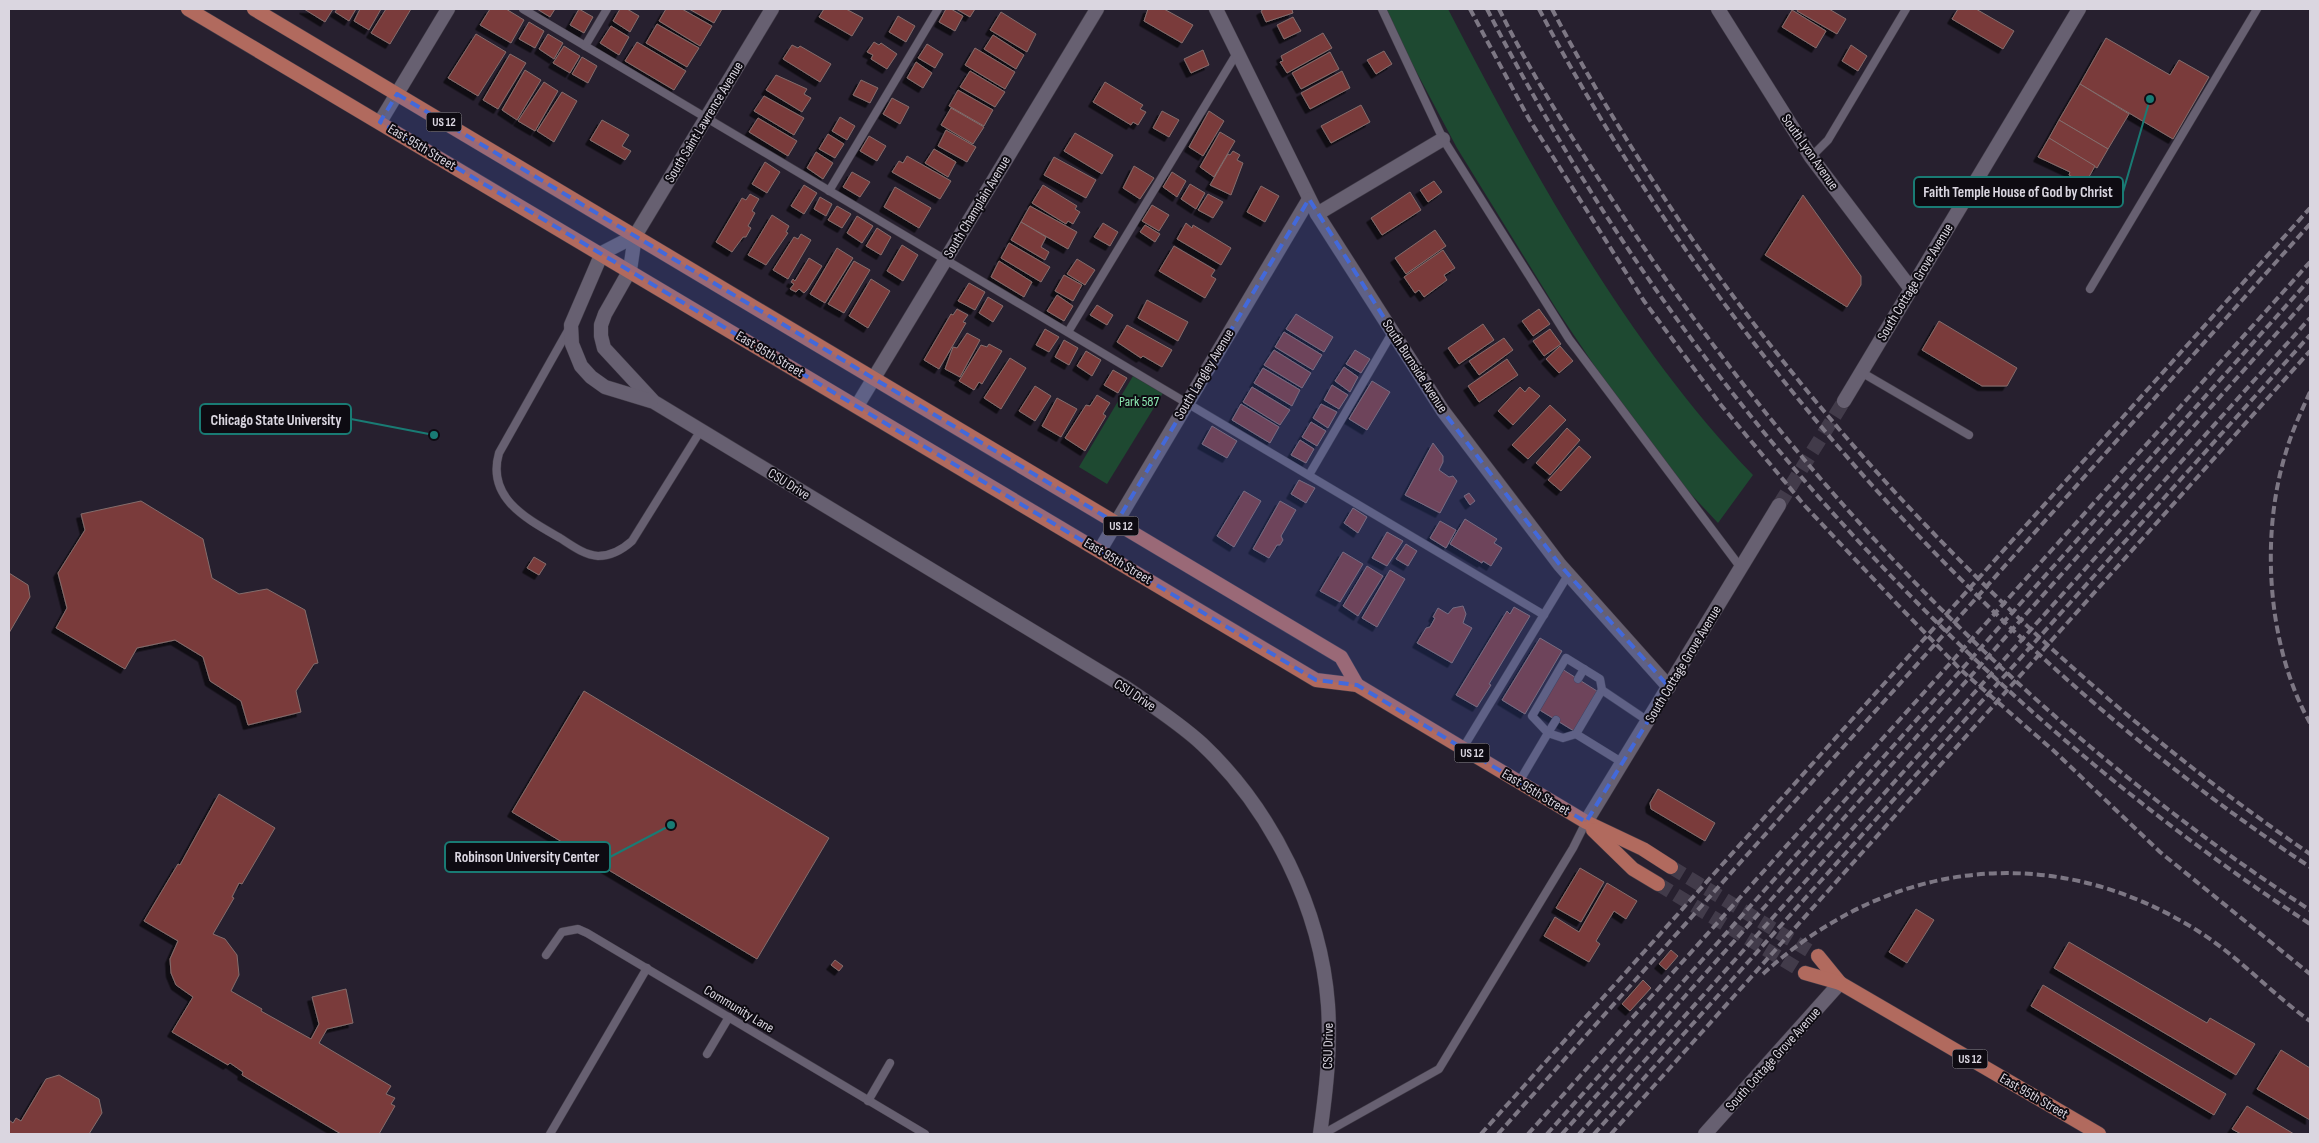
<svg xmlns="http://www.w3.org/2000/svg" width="2319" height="1143" font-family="'Sofia Sans Condensed',sans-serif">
  <defs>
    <filter id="shadow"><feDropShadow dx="-4.5" dy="4.5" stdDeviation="0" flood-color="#0009"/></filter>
  </defs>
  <rect width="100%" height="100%" fill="#27202f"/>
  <g fill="#1e4931">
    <path d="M1383 9H1448C1531 169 1627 344 1753 475L1718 523 1687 490 1598 371 1557 310 1457 148Z"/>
    <polygon points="1133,376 1163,393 1107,484 1079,467"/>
  </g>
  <g fill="#7a3b3b" stroke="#846d6c" filter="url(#shadow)">
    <polygon points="304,9 333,9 325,22"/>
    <polygon points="337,9 356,9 349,21 335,12"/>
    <polygon points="360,9 381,9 369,30 354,21"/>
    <polygon points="386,9 411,9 390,44 371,33"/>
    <polygon points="490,9 506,9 524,20 511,43 480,25"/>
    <polygon points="537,9 555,9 550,17"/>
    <polygon points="579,9 593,17 584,33 570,25"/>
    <polygon points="620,9 627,9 639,16 630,32 613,21"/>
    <polygon points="666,9 682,9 712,26 700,46 659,21"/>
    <polygon points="689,9 722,9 714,23"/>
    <polygon points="824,9 846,9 863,18 852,36 819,17"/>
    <polygon points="946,9 951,9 963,16 955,31 939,22"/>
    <polygon points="956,9 975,9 970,17"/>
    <polygon points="1148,9 1164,9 1193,25 1182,43 1144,21"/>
    <polygon points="1294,9 1292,10 1293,13 1266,22 1261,11 1264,9"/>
    <polygon points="1798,9 1829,9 1846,19 1837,34 1797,11"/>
    <polygon points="1958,9 1976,9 2014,31 2003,49 1952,19"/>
    <polygon points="1792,10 1826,31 1816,48 1782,27"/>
    <polygon points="1001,12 1036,34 1027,52 990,30"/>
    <polygon points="898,16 915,26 906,42 889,32"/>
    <polygon points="1293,17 1301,31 1284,39 1277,25"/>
    <polygon points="529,22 544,31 535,48 519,39"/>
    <polygon points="657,24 699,48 687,67 646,43"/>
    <polygon points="611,26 629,37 619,55 600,43"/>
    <polygon points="1323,33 1332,48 1287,73 1280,62 1283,61 1281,56"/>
    <polygon points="476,34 506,52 478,96 448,78"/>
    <polygon points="548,34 563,43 554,59 539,49"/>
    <polygon points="993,35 1024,55 1016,69 984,49"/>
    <polygon points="2106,38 2170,75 2179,60 2209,77 2173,139 2080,84"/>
    <polygon points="637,42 686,71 674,90 625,61"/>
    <polygon points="874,42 879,45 881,43 897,54 887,69 871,59 873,55 867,52"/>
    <polygon points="927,44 943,54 935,68 918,58"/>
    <polygon points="792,45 798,48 800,46 831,64 820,82 783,59"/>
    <polygon points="1851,45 1867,56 1858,71 1842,61"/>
    <polygon points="564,46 580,56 570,73 553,63"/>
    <polygon points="975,48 1015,72 1005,89 965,65"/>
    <polygon points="1203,50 1209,65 1191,73 1184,59"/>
    <polygon points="1384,51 1392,64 1376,74 1367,60"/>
    <polygon points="1330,52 1339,69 1301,89 1292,73"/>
    <polygon points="510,54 526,63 498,109 483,100"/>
    <polygon points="582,57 597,66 588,83 572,74"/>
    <polygon points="916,62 932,73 923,88 907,78"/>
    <polygon points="525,70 541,80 517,120 502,110"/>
    <polygon points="970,71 1005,92 995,107 960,87"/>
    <polygon points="1342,71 1350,88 1310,109 1301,93"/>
    <polygon points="776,75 807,89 804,94 811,98 802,112 766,90"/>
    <polygon points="861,80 878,88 870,103 853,95"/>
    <polygon points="544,82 558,91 535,131 518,121"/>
    <polygon points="1105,82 1143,105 1140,109 1146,112 1138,125 1133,122 1131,125 1093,102"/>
    <polygon points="2080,84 2129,114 2108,149 2059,120"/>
    <polygon points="958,90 993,110 984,126 949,106"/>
    <polygon points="562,92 577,101 554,142 537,131"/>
    <polygon points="764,96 804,118 794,135 754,111"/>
    <polygon points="892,98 909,107 900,124 883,114"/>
    <polygon points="1361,105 1370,122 1331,143 1321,126"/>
    <polygon points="951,108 984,127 973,144 941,125"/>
    <polygon points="1162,111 1179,120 1169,137 1153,128"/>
    <polygon points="1209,111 1224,121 1203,156 1189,147"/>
    <polygon points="840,117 855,126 847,140 832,131"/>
    <polygon points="758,118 797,141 788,156 749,132"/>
    <polygon points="602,120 629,135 622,146 631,151 625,160 590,140"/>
    <polygon points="2059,120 2108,149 2097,168 2049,138"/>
    <polygon points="946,130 976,147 967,162 938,146"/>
    <polygon points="1220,132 1235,141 1214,177 1200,167"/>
    <polygon points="1075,133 1113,155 1102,174 1064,151"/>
    <polygon points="828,134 844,144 835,158 819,149"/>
    <polygon points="869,136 886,146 877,161 860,151"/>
    <polygon points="2049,138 2095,166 2085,184 2069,175 2070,172 2038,157"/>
    <polygon points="934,149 956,162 948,177 925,163"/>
    <polygon points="1233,151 1240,155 1237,160 1243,163 1231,195 1210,185 1228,154 1230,155"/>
    <polygon points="816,152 833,163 823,179 807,168"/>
    <polygon points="907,156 951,181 940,199 892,172 899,161 903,163"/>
    <polygon points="1054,157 1096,180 1086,198 1044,175"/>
    <polygon points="765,162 780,172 767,193 752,184"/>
    <polygon points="1134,166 1154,178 1140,199 1123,188"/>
    <polygon points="852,172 870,182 860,197 843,187"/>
    <polygon points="1172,172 1186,181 1177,197 1163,187"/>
    <polygon points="1434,181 1442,192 1428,202 1420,190"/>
    <polygon points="1190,184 1205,193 1196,209 1181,199"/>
    <polygon points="804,185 817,193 804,214 791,206"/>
    <polygon points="1043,185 1077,206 1075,209 1080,212 1073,224 1068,221 1066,224 1032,203"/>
    <polygon points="1261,186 1279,196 1265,222 1247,212"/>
    <polygon points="895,187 931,208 919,228 884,207"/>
    <polygon points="1410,192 1421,210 1382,235 1371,218"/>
    <polygon points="750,194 759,199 752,211 755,213 748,226 751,228 746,237 743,237 732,252 716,242 742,198 746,200"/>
    <polygon points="1208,194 1223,202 1213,218 1198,210"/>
    <polygon points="1803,195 1861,276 1861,285 1847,307 1765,255"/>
    <polygon points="820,197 832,204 826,216 814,209"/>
    <polygon points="1152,205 1169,215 1159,231 1142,221"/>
    <polygon points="837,206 851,214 842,228 828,220"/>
    <polygon points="1030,206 1077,232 1068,249 1021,222"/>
    <polygon points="772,215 789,226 786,232 788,233 766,265 748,255"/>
    <polygon points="857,216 873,226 862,243 847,233"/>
    <polygon points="1021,222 1046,237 1041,247 1049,252 1045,260 1011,240"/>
    <polygon points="1103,223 1118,232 1110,246 1094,237"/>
    <polygon points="1186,223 1192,228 1193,225 1231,248 1221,265 1177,239"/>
    <polygon points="1145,225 1160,234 1155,242 1140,232"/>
    <polygon points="877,228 891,237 881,255 866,246"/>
    <polygon points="1435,230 1446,246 1406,274 1395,258"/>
    <polygon points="801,234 811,240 788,279 773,270 794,237 798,239"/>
    <polygon points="1009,243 1050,267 1041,282 1001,258"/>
    <polygon points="902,245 918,255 903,281 887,271"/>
    <polygon points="1174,246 1215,270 1211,276 1216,279 1205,298 1159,271"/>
    <polygon points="837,248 853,258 825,303 810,294"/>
    <polygon points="1443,250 1455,268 1444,275 1447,280 1424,297 1419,290 1415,293 1404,277"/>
    <polygon points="809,258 822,266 807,290 804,293 799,289 796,292 790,289 794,284 791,282 793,279 795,281"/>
    <polygon points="1077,259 1095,270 1085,285 1067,274"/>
    <polygon points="854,261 870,270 844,313 828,304"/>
    <polygon points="999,261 1032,282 1024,297 991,277"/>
    <polygon points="1064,275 1082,285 1073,301 1055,291"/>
    <polygon points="871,279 890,291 868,328 849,316"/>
    <polygon points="969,283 985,292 975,310 958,301"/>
    <polygon points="1057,295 1073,306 1064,321 1047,311"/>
    <polygon points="988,297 1003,306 993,322 979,313"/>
    <polygon points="1147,300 1188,322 1178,341 1138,318"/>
    <polygon points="1097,305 1113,315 1107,325 1090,315"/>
    <polygon points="957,309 968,315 963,322 966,323 939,369 924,360 951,314 953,315"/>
    <polygon points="1539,309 1550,324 1533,336 1522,321"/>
    <polygon points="1296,314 1333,337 1324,352 1286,329"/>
    <polygon points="1939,321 2017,368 2007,386 1982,386 1922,350"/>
    <polygon points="1483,324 1494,340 1459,364 1448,348"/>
    <polygon points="1127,325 1172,350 1162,367 1143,356 1141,358 1117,342"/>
    <polygon points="1045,329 1059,337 1049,352 1036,345"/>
    <polygon points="1550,329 1561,344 1544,356 1533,341"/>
    <polygon points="1284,332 1322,355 1313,370 1275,347"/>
    <polygon points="967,333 980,340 960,377 945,369 953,347 957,348"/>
    <polygon points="1504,338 1513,350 1479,375 1469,361"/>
    <polygon points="1064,340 1078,348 1069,365 1055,357"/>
    <polygon points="989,344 1002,351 982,384 979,382 974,390 959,381 981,345 987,347"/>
    <polygon points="1560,346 1573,361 1559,373 1546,359"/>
    <polygon points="1274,350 1311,373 1302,388 1264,365"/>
    <polygon points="1355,350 1370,359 1361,373 1346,364"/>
    <polygon points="1086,351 1101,360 1092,376 1077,366"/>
    <polygon points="1010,358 1026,368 1001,409 984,398"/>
    <polygon points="1507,359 1518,375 1479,402 1468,386"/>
    <polygon points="1344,367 1358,377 1350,392 1335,381"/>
    <polygon points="1263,368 1300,390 1292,406 1254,383"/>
    <polygon points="1113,370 1127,378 1118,393 1104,385"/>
    <polygon points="1372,381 1390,392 1367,430 1349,419"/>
    <polygon points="1332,385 1348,395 1339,409 1324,400"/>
    <polygon points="1035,386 1051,396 1035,421 1019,411"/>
    <polygon points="1252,387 1290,410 1280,425 1243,402"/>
    <polygon points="1520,387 1525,392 1529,387 1540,396 1513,425 1498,411"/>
    <polygon points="1097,395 1110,403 1103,414 1106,416 1085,451 1065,438 1086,405 1090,406"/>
    <polygon points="1057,398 1077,409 1061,437 1042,426"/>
    <polygon points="1241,404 1279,427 1270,443 1232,420"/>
    <polygon points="1321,404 1337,412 1328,428 1313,418"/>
    <polygon points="1550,405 1566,420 1528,459 1512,445"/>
    <polygon points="1311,422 1326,431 1317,446 1302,437"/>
    <polygon points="1212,426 1237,441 1227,458 1202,444"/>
    <polygon points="1567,428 1580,440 1550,475 1536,463"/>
    <polygon points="1300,440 1314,449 1306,463 1291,455"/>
    <polygon points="1433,443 1443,456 1443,462 1439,470 1449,477 1453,476 1457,481 1440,513 1405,495"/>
    <polygon points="1579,446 1591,457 1561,491 1548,480"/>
    <polygon points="1299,480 1315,488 1306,503 1291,494"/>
    <polygon points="1244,491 1261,501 1234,547 1217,536"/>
    <polygon points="1469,493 1475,501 1470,505 1464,496"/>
    <polygon points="141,501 203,539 212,578 239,594 267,589 305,610 318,663 314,664 296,691 301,712 248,725 241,701 210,681 203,657 175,640 137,648 125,669 56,628 67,608 58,573 85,530 81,514"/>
    <polygon points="1280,501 1296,510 1281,536 1283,540 1280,545 1277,545 1269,558 1253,549"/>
    <polygon points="1353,508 1367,517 1358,533 1344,523"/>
    <polygon points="1465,519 1497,539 1494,543 1502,548 1491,566 1483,561 1482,563 1450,544"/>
    <polygon points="1440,521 1456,530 1446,548 1430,538"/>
    <polygon points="1387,532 1403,541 1387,566 1372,558"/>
    <polygon points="1406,544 1417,551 1408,566 1396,559"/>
    <polygon points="1343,552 1363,564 1340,602 1320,591"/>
    <polygon points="534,557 546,564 539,575 527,568"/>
    <polygon points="1367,566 1383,576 1358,616 1343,606"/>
    <polygon points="1390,570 1405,579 1377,627 1362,618"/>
    <polygon points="9,573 28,585 30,597 9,633"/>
    <polygon points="1463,606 1466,614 1463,623 1472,628 1452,663 1417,643 1426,628 1430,627 1435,618 1433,617 1438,608 1448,614 1453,608"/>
    <polygon points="1514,607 1530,616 1489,684 1491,685 1477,707 1456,695 1507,611 1510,614"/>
    <polygon points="1540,638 1562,651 1525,714 1502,700"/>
    <polygon points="1562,669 1597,691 1574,731 1538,709"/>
    <polygon points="584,691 829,838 757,959 512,812"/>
    <polygon points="1658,789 1715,823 1705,841 1651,809 1650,803"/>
    <polygon points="219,794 275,828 242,884 239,883 232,897 234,898 213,934 225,939 237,955 239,975 231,991 262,1009 261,1011 311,1039 319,1024 312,997 346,989 353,1023 327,1029 319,1043 391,1086 386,1094 395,1098 391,1104 395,1106 379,1134 341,1134 242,1075 243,1072 230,1063 228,1065 172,1032 193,997 176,985 171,973 170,959 178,941 144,921 178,864 180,865"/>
    <polygon points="1580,868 1604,882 1581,922 1556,908"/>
    <polygon points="1607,883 1637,901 1626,919 1614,911 1596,941 1600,944 1589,962 1544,936 1555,917 1579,932"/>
    <polygon points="1916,909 1934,920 1907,963 1889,952"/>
    <polygon points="2069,942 2207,1023 2210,1018 2255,1044 2236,1075 2054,968"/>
    <polygon points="1671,950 1678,956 1666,970 1659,964"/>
    <polygon points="835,960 843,966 839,971 831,965"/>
    <polygon points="1643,980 1651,988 1630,1011 1622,1004"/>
    <polygon points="2043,985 2226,1094 2214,1115 2031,1006"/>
    <polygon points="2281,1050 2310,1068 2310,1120 2257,1089"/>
    <polygon points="59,1075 99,1099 102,1113 89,1134 9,1134 9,1120 13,1123 16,1118 21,1121 46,1079"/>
    <polygon points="2247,1106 2294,1134 2241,1134 2232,1129"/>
  </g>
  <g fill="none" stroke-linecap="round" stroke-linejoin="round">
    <polyline stroke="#423b4a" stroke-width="14" stroke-dasharray="14 7" stroke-linecap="butt" points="1779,505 1844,401"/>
    <g stroke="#423b4a" stroke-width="14" stroke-dasharray="14 7" stroke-linecap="butt">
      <polyline points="1671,867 1818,956"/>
      <polyline points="1658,884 1805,973"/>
    </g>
    <g stroke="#403b47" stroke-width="9">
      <g id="service">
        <polyline points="523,9 1544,615"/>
        <polyline points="1382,9 1443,139 1569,339 1741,568"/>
        <polyline points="585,46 607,9"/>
        <polyline points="1811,157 1828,140 1906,9"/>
        <polyline points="829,191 938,9"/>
        <polyline points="2090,289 2257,9"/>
        <path d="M570 327 499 453C486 498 527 519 560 538 571 545 584 555 598 556 612 556 622 550 632 541L701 430"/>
        <polyline points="1068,332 1237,53"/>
        <polyline points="1861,372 1969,435"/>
        <polyline points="1309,475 1392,333"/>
        <polyline points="1578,679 1584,669"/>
        <polyline points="1556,720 1548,733 1563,738 1576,734 1602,690"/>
        <polyline points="1576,734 1623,763"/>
        <polyline points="1463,748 1568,575"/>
        <polyline points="1519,782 1548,733 1532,716 1566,658 1600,679 1602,690 1648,721"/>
        <polyline points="546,955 562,932 578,929 587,933 925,1134"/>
        <polyline points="707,1054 729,1017"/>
        <polyline points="868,1101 890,1063"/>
        <polyline points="550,1134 647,968"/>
        <polyline points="1323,1134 1439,1069 1573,848 1586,822"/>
      </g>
    </g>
    <g stroke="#403b47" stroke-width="15">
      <g id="minor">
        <polyline points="1216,9 1317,214 1443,411 1560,565 1669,687"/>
        <polyline points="1718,9 1811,157 1911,289"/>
        <polyline points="380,122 448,9"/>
        <polyline points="1317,214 1443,139"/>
        <polyline points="857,406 1097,9"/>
        <polyline points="1100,550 1309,199"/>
      </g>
    </g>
    <g stroke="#403b47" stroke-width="15">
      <g id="tertiary">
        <path d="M772 9 635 236 630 270 605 314 601 325V336L604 348 654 402 1125 687C1151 705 1178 722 1202 744 1272 810 1321 909 1328 1005 1331 1049 1326 1091 1320 1134"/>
        <polyline points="635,236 602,253 571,325 572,344 581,366 591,377 605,387 651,401"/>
        <polyline points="1705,1134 1840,983"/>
      </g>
    </g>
    <g stroke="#403b47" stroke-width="15">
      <g id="secondary">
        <polyline points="1844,401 2079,9"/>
        <polyline points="1586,822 1779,505"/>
      </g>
    </g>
    <g stroke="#403b47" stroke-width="15">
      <g id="primary">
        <polyline points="188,9 1316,680 1357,685 1586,822 1643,849 1671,867"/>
        <polyline points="254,9 1341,657 1357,685"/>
        <polyline points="1593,830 1633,869 1658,884"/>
        <polyline points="1818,956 1840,983"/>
        <polyline points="1805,973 1840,983 2099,1134"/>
      </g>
    </g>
    <use href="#service" stroke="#676071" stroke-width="8"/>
    <use href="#minor" stroke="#676071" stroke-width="14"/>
    <use href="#tertiary" stroke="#676071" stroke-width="14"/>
    <use href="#secondary" stroke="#676071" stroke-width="14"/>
    <use href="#primary" stroke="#b16a5e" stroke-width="14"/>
    <g stroke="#7d7784" stroke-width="4" stroke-dasharray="8 4" stroke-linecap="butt">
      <polyline points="1470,9 1529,119 1644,301 1721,405 1805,506 1897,604 1961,670 2054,751 2160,852 2310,974"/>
      <path d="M1487 9C1676 379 1963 697 2310 924"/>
      <path d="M1499 9C1535 81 1575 143 1619 210 1799 486 2033 730 2310 910"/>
      <path d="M1539 9C1716 345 1993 657 2310 867"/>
      <path d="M1552 9C1726 340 2002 643 2310 854"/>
      <path d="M2310 392C2301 412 2292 431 2286 452 2260 535 2267 646 2310 723"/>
      <path d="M1763 974C1889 859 2052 839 2198 931 2239 957 2271 993 2310 1021"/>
      <polyline points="1481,1134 2310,208"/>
      <polyline points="1498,1134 2310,224"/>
      <polyline points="1528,1134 2310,262"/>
      <polyline points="1547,1134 2310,279"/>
      <polyline points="1562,1134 2310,296"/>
      <polyline points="1579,1134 2310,318"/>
      <polyline points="1594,1134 2310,335"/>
      <polyline points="1611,1134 2310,351"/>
    </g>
  </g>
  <path fill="#4369da" fill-opacity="0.2" stroke="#4369da" stroke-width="4" stroke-dasharray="10 6" stroke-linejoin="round" d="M397 94 1116 523 1309 199 1443 411 1560 565 1669 687 1586 822 1357 685 1316 680 380 122Z"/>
  <g text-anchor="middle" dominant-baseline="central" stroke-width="4" stroke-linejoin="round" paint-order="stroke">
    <g fill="#0e0b12" stroke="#9d99a2" stroke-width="1">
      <rect x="426.5" y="112.5" width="35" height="19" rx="4"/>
      <rect x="1103.5" y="516.5" width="35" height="19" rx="4"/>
      <rect x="1454.5" y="743.5" width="35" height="19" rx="4"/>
      <rect x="1952.5" y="1049.5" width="35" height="19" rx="4"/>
    </g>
    <g font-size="12" font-weight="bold" fill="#dad6e0">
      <text x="444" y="122">US 12</text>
      <text x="1121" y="526">US 12</text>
      <text x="1472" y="753">US 12</text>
      <text x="1970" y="1059">US 12</text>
    </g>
    <g font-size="14" fill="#dad6e0" stroke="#0e0b12">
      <text transform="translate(704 122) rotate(-59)">South Saint Lawrence Avenue</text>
      <text transform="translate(422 147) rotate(31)">East 95th Street</text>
      <text transform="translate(1810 152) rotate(55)">South Lyon Avenue</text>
      <text transform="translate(977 207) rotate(-59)">South Champlain Avenue</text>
      <text transform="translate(1915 282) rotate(-59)">South Cottage Grove Avenue</text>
      <text transform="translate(770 354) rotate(31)">East 95th Street</text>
      <text transform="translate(1415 366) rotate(57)">South Burnside Avenue</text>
      <text transform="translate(1204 374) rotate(-59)">South Langley Avenue</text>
      <text transform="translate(789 484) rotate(32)">CSU Drive</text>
      <text transform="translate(1118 561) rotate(31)">East 95th Street</text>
      <text transform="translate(1683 664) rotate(-59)">South Cottage Grove Avenue</text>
      <text transform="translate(1135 695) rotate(33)">CSU Drive</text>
      <text transform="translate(1536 792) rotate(31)">East 95th Street</text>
      <text transform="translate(739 1009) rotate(31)">Community Lane</text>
      <text transform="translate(1328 1046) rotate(-89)">CSU Drive</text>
      <text transform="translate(1773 1059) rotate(-48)">South Cottage Grove Avenue</text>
      <text transform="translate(2034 1096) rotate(30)">East 95th Street</text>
    </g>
    <g font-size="14" fill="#8ae6af" stroke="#0e0b12">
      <text x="1139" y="401">Park 587</text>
    </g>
  </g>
  <path fill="none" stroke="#197b74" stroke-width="2" d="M2150 99L2123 192M434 435L351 419M671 825L610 857"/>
  <g fill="#197b74" stroke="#0e0b12" stroke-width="2">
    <circle cx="2150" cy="99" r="5"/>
    <circle cx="434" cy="435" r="5"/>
    <circle cx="671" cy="825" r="5"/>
  </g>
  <g fill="#0e0b12" stroke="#197b74" stroke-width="2">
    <rect x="1914" y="177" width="209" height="30" rx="5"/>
    <rect x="200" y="404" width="151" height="30" rx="5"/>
    <rect x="445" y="842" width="165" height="30" rx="5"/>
  </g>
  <g font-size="15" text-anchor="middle" font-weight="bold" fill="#dad6e0">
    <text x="2018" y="197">Faith Temple House of God by Christ</text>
    <text x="276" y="425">Chicago State University</text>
    <text x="527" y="862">Robinson University Center</text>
  </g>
  <rect width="2319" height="1143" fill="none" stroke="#dad6e0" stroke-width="20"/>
</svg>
